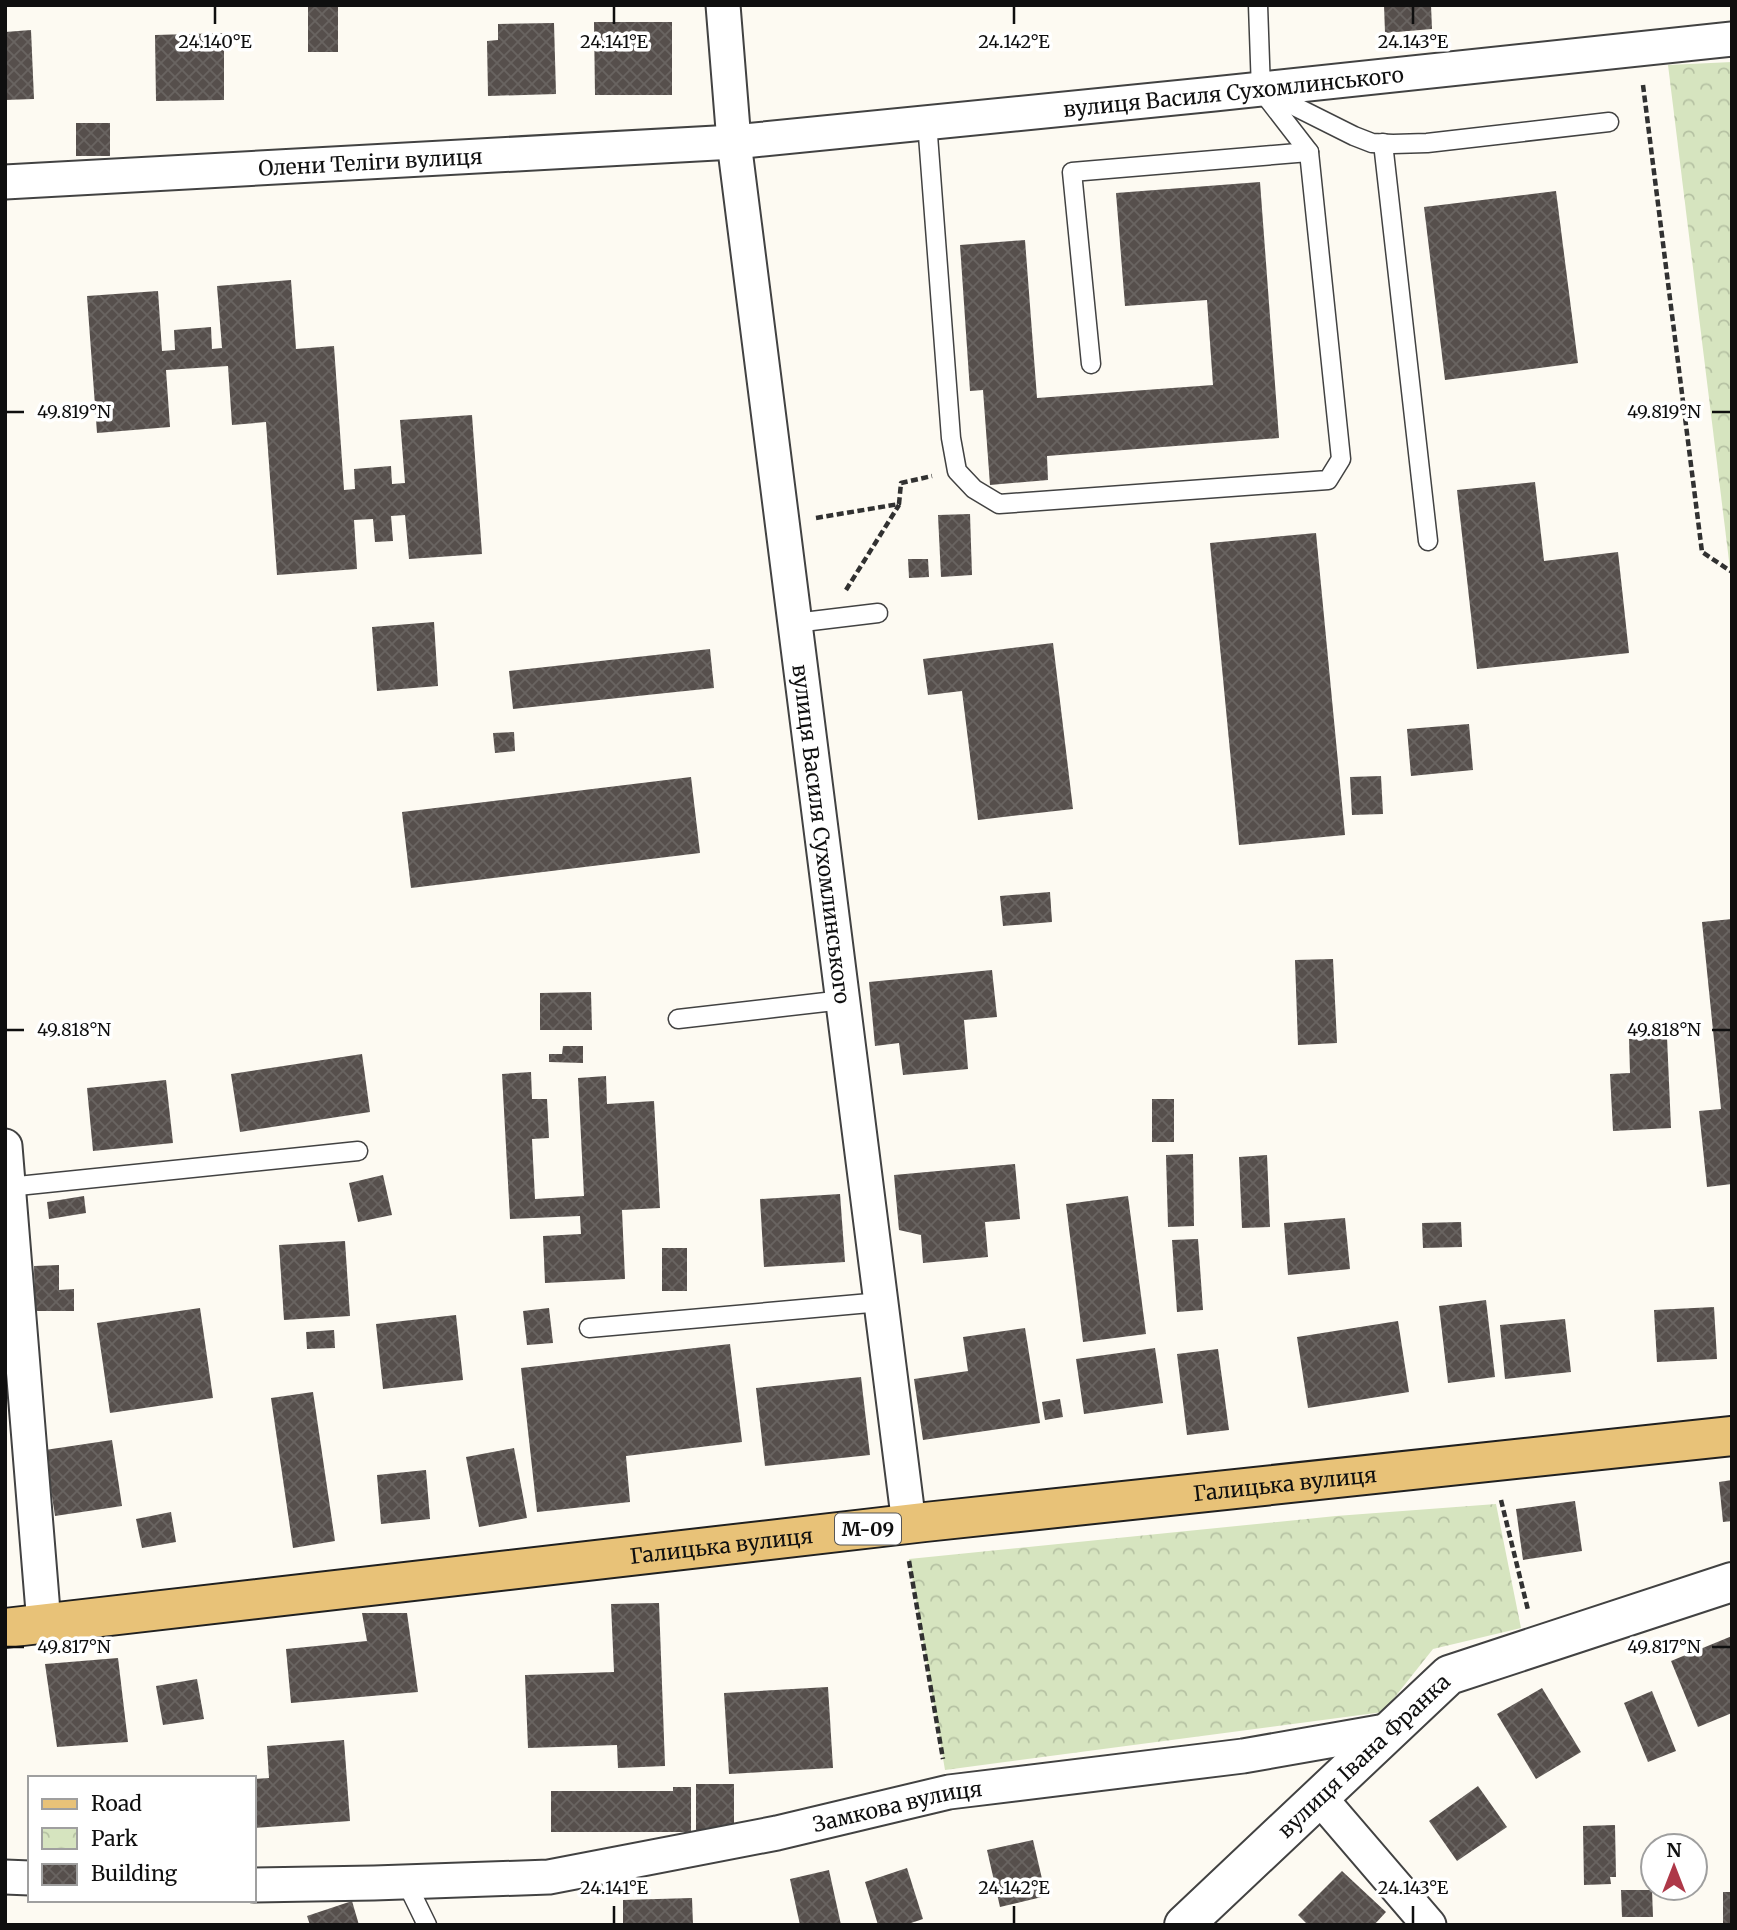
<svg xmlns="http://www.w3.org/2000/svg" width="1737" height="1930" font-family="Merriweather,serif">
  <defs>
    <pattern id="park-crowns" width="20" height="18" patternUnits="userSpaceOnUse" patternTransform="scale(1.75)"><rect width="20" height="18" fill="#d6e4bf"/><path d="M2 6a3 3 0 1 1 6 0M12 15a3 3 0 1 1 6 0" fill="none" stroke="#b6c2a3"/></pattern>
    <pattern id="building-cross-hatch" width="8" height="8" patternUnits="userSpaceOnUse" patternTransform="scale(1.75)"><rect width="8" height="8" fill="#564f4c"/><path d="M0 0l8 8M0 8l8-8" fill="none" stroke="#696461"/></pattern>
  </defs>
  <rect width="100%" height="100%" fill="#fdfaf2"/>
  <g fill="url(#park-crowns)">
    <polygon points="1732,62 1732,585 1668,65"/>
    <polygon points="1496,1504 1521,1628 1433,1649 1383,1712 945,1770 909,1559 1336,1516"/>
  </g>
  <g fill="url(#building-cross-hatch)">
    <rect x="308" y="5" width="30" height="47"/>
    <polygon points="1384,5 1431,5 1432,29 1385,33"/>
    <polygon points="594,22 672,22 672,95 595,95"/>
    <polygon points="554,23 556,94 488,96 487,41 498,40 498,24"/>
    <polygon points="31,30 34,99 5,100 5,32"/>
    <polygon points="224,33 224,100 156,101 155,35"/>
    <rect x="76" y="123" width="34" height="33"/>
    <polygon points="1260,182 1279,438 1047,456 1048,480 990,485 983,390 970,391 960,245 1025,240 1037,398 1213,385 1207,300 1125,306 1116,193"/>
    <polygon points="1556,191 1578,363 1445,380 1424,207"/>
    <polygon points="291,280 296,349 334,346 344,490 355,489 354,469 391,466 392,484 405,483 400,420 472,415 482,554 409,559 405,515 391,516 393,541 375,542 373,519 354,520 357,569 277,575 266,422 232,425 228,366 166,370 170,427 97,433 87,296 158,291 162,351 175,350 174,330 211,327 212,349 222,348 217,286"/>
    <polygon points="1535,482 1544,561 1618,552 1629,653 1477,669 1457,490"/>
    <polygon points="970,514 972,575 941,577 938,515"/>
    <polygon points="1316,533 1345,835 1239,845 1210,543"/>
    <polygon points="908,559 928,559 929,577 909,578"/>
    <polygon points="434,622 438,686 377,691 372,627"/>
    <polygon points="1053,643 1073,809 978,820 962,691 928,695 923,659"/>
    <polygon points="710,649 714,688 513,709 509,671"/>
    <polygon points="1469,724 1473,770 1411,776 1407,729"/>
    <polygon points="514,732 515,751 495,753 493,733"/>
    <polygon points="1381,776 1383,814 1352,815 1350,777"/>
    <polygon points="691,777 700,853 411,888 402,812"/>
    <polygon points="1050,892 1052,922 1003,926 1000,896"/>
    <polygon points="1732,919 1732,1184 1707,1187 1699,1111 1721,1109 1702,922"/>
    <polygon points="1333,959 1337,1043 1298,1045 1295,960"/>
    <polygon points="992,970 997,1017 964,1020 968,1069 903,1075 899,1043 875,1046 869,982"/>
    <polygon points="591,992 592,1030 540,1030 540,993"/>
    <polygon points="1667,1037 1671,1128 1613,1131 1610,1074 1630,1073 1629,1039"/>
    <polygon points="563,1046 583,1046 583,1063 549,1062 549,1054 562,1054"/>
    <polygon points="362,1054 370,1112 240,1132 231,1074"/>
    <polygon points="531,1072 532,1099 547,1099 549,1138 532,1139 535,1199 584,1196 578,1078 606,1076 607,1104 654,1101 660,1208 622,1210 625,1279 545,1283 543,1236 581,1234 580,1216 510,1219 502,1074"/>
    <polygon points="166,1080 173,1143 93,1151 87,1088"/>
    <rect x="1152" y="1099" width="22" height="43"/>
    <polygon points="1193,1154 1194,1226 1168,1227 1166,1155"/>
    <polygon points="1267,1155 1270,1227 1242,1228 1239,1157"/>
    <polygon points="1015,1164 1020,1219 985,1222 988,1257 923,1263 921,1235 899,1230 894,1175"/>
    <polygon points="383,1175 392,1215 358,1222 349,1183"/>
    <polygon points="840,1194 845,1262 764,1267 760,1199"/>
    <polygon points="84,1196 86,1213 49,1219 47,1202"/>
    <polygon points="1128,1196 1146,1334 1083,1342 1066,1204"/>
    <polygon points="1345,1218 1350,1269 1288,1275 1284,1223"/>
    <polygon points="1461,1222 1462,1247 1423,1248 1422,1223"/>
    <polygon points="1198,1239 1203,1310 1177,1312 1172,1240"/>
    <polygon points="345,1241 350,1316 284,1320 279,1245"/>
    <rect x="662" y="1248" width="25" height="43"/>
    <polygon points="59,1265 59,1290 74,1289 74,1311 35,1311 34,1266"/>
    <polygon points="1486,1300 1495,1377 1448,1383 1439,1306"/>
    <polygon points="1714,1307 1717,1359 1657,1362 1654,1310"/>
    <polygon points="200,1308 213,1398 110,1413 97,1323"/>
    <polygon points="549,1308 553,1343 527,1345 523,1311"/>
    <polygon points="456,1315 463,1380 383,1389 376,1324"/>
    <polygon points="1565,1319 1571,1372 1505,1379 1500,1325"/>
    <polygon points="1398,1321 1409,1392 1308,1408 1297,1337"/>
    <polygon points="1025,1328 1040,1423 923,1440 914,1379 968,1371 963,1337"/>
    <polygon points="334,1330 335,1348 307,1349 306,1332"/>
    <polygon points="730,1344 742,1442 626,1456 630,1502 537,1512 521,1368"/>
    <polygon points="1155,1348 1163,1403 1084,1414 1076,1359"/>
    <polygon points="1218,1349 1229,1430 1187,1435 1177,1354"/>
    <polygon points="861,1377 870,1455 765,1466 756,1388"/>
    <polygon points="313,1392 335,1541 293,1548 271,1398"/>
    <polygon points="1060,1399 1063,1417 1045,1420 1042,1402"/>
    <polygon points="112,1440 122,1506 55,1516 45,1450"/>
    <polygon points="514,1448 527,1518 479,1527 466,1457"/>
    <polygon points="426,1470 430,1519 381,1524 377,1475"/>
    <polygon points="1732,1480 1732,1521 1723,1522 1719,1482"/>
    <polygon points="1575,1501 1582,1551 1523,1560 1516,1509"/>
    <polygon points="171,1512 176,1542 142,1548 136,1519"/>
    <polygon points="659,1603 665,1766 618,1768 617,1745 528,1748 525,1675 614,1672 611,1604"/>
    <polygon points="362,1613 407,1613 418,1692 291,1703 286,1649 367,1641"/>
    <polygon points="1732,1636 1732,1713 1698,1727 1671,1661"/>
    <polygon points="118,1658 128,1742 57,1747 45,1664"/>
    <polygon points="197,1679 204,1719 163,1725 156,1686"/>
    <polygon points="828,1687 833,1768 729,1774 724,1693"/>
    <polygon points="1542,1688 1581,1752 1536,1779 1497,1714"/>
    <polygon points="1652,1691 1676,1751 1648,1762 1624,1703"/>
    <polygon points="344,1740 350,1821 254,1828 254,1779 269,1778 267,1746"/>
    <rect x="696" y="1784" width="38" height="48"/>
    <polygon points="1478,1786 1507,1827 1457,1861 1429,1821"/>
    <polygon points="673,1787 691,1787 691,1832 551,1832 551,1791 673,1791"/>
    <polygon points="1615,1825 1616,1877 1610,1877 1611,1884 1584,1885 1583,1826"/>
    <polygon points="1033,1840 1046,1896 1000,1907 987,1850"/>
    <polygon points="907,1868 923,1919 905,1925 878,1925 865,1882"/>
    <polygon points="829,1870 841,1925 800,1925 790,1879"/>
    <polygon points="1342,1871 1386,1912 1374,1925 1308,1925 1298,1915"/>
    <polygon points="1621,1890 1652,1890 1653,1917 1622,1917"/>
    <rect x="1723" y="1892" width="9" height="33"/>
    <polygon points="692,1898 693,1925 623,1925 623,1900"/>
    <polygon points="352,1901 359,1925 310,1925 307,1916"/>
  </g>
  <g fill="none" stroke-linecap="round" stroke-linejoin="round">
    <g stroke="#424242" stroke-width="21">
      <g id="service">
        <polyline points="1268,93 1354,136 1372,143 1393,144 1427,143 1609,122"/>
        <polyline points="927,122 951,438 957,471 974,489 999,504 1328,480 1341,459 1309,152 1261,90 1258,5"/>
        <polyline points="1383,143 1428,541"/>
        <polyline points="1091,364 1072,172 1309,152"/>
        <polyline points="795,623 878,613"/>
        <polyline points="678,1019 843,1000"/>
        <polyline points="8,1187 358,1151"/>
        <polyline points="589,1328 881,1302"/>
        <polyline points="406,1882 427,1925"/>
      </g>
    </g>
    <g stroke="#424242" stroke-width="37">
      <g id="minor">
        <path id="s1" d="M723 5 734 142 909 1524"/>
        <path id="s2" d="M5 182 734 142 1214 94 1732 39"/>
        <polyline points="5,1146 44,1624"/>
        <polyline points="1320,1798 1429,1925"/>
        <polyline points="5,1877 30,1878"/>
        <path id="s3" d="M254 1885 374 1883 549 1877 777 1833 949 1792 1243 1756 1391 1730"/>
      </g>
    </g>
    <g stroke="#424242" stroke-width="42">
      <g id="tertiary">
        <path id="s4" d="M1184 1925 1449 1675 1732 1582"/>
      </g>
    </g>
    <g stroke="#202020" stroke-width="42">
      <g id="primary">
        <path id="s5" d="M5 1628 925 1522 1732 1436"/>
      </g>
    </g>
    <g stroke="#313131" stroke-width="4.5" stroke-dasharray="7 3.5" stroke-linecap="butt">
      <polyline points="1643,85 1702,552 1732,572"/>
      <polyline points="816,518 899,504 901,483 932,476"/>
      <polyline points="846,590 899,505"/>
      <polyline points="1501,1500 1528,1610"/>
      <polyline points="909,1561 943,1759"/>
    </g>
    <use href="#service" stroke="#fff" stroke-width="18"/>
    <use href="#minor" stroke="#fff" stroke-width="33"/>
    <use href="#tertiary" stroke="#fff" stroke-width="38"/>
    <use href="#primary" stroke="#e8c278" stroke-width="38"/>
  </g>
  <path fill="none" stroke="#0f0f0f" stroke-width="2.5" d="M215 7V24M614 7V24M1014 7V24M1413 7V24M7 412H24M1712 412H1730M7 1030H24M1712 1030H1730M7 1647H24M1712 1647H1730M614 1906V1923M1014 1906V1923M1413 1906V1923"/>
  <g text-anchor="middle" dominant-baseline="central" stroke-width="7" stroke-linejoin="round" paint-order="stroke">
    <rect fill="#fff" stroke="#575757" stroke-width="2" x="835" y="1513.5" width="66" height="31" rx="5"/>
    <g font-size="19" font-weight="bold" fill="#0f0f0f">
      <text x="868" y="1529">М-09</text>
    </g>
    <g font-size="21" fill="#0f0f0f" stroke="#fff">
      <text stroke="none"><textPath href="#s2" startOffset="1232">вулиця Василя Сухомлинського</textPath></text>
      <text stroke="none"><textPath href="#s2" startOffset="366">Олени Теліги вулиця</textPath></text>
      <text stroke="none"><textPath href="#s1" startOffset="835">вулиця Василя Сухомлинського</textPath></text>
      <text stroke="none"><textPath href="#s5" startOffset="1288">Галицька вулиця</textPath></text>
      <text stroke="none"><textPath href="#s5" startOffset="721">Галицька вулиця</textPath></text>
      <text stroke="none"><textPath href="#s4" startOffset="247">вулиця Івана Франка</textPath></text>
      <text stroke="none"><textPath href="#s3" startOffset="651">Замкова вулиця</textPath></text>
    </g>
  </g>
  <g font-size="18" text-anchor="middle" fill="#0f0f0f" stroke="#fff" stroke-width="7" stroke-linejoin="round" paint-order="stroke">
    <text x="215" y="48">24.140°E</text>
    <text x="614" y="48">24.141°E</text>
    <text x="1014" y="48">24.142°E</text>
    <text x="1413" y="48">24.143°E</text>
    <text x="74" y="418">49.819°N</text>
    <text x="1664" y="418">49.819°N</text>
    <text x="74" y="1036">49.818°N</text>
    <text x="1664" y="1036">49.818°N</text>
    <text x="74" y="1653">49.817°N</text>
    <text x="1664" y="1653">49.817°N</text>
    <text x="614" y="1894">24.141°E</text>
    <text x="1014" y="1894">24.142°E</text>
    <text x="1413" y="1894">24.143°E</text>
  </g>
  <rect width="1737" height="1930" fill="none" stroke="#0f0f0f" stroke-width="14"/>
  <rect x="28" y="1776" width="228" height="126" fill="#ffffff" stroke="#9f9f9f" stroke-width="2"/>
  <rect x="42" y="1799" width="35" height="10" fill="#e8c278" stroke="#9f9f9f" stroke-width="2"/>
  <text x="91" y="1811" font-size="21" fill="#0f0f0f">Road</text>
  <rect x="42" y="1828" width="35" height="21" fill="url(#park-crowns)" stroke="#9f9f9f" stroke-width="2"/>
  <text x="91" y="1846" font-size="21" fill="#0f0f0f">Park</text>
  <rect x="42" y="1864" width="35" height="21" fill="url(#building-cross-hatch)" stroke="#9f9f9f" stroke-width="2"/>
  <text x="91" y="1881" font-size="21" fill="#0f0f0f">Building</text>
  <g transform="translate(1674 1867)"><circle r="33" fill="#ffffff" stroke="#9f9f9f" stroke-width="2"/>
  <path d="M0-5L12 26L0 18L-12 26Z" fill="#ae3848"/>
  <text y="-10" font-size="19" font-weight="bold" text-anchor="middle" fill="#0f0f0f">N</text>
  </g>
</svg>
